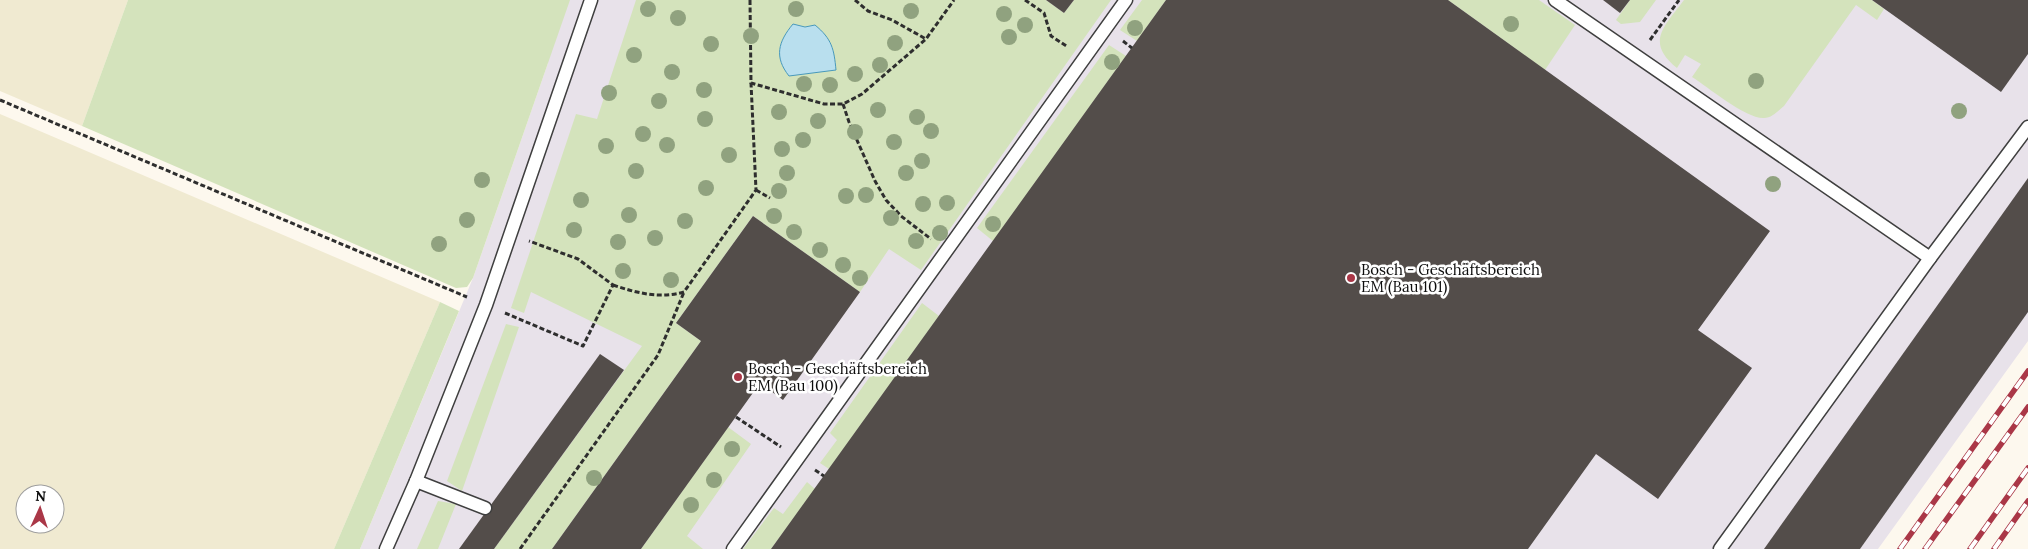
<svg xmlns="http://www.w3.org/2000/svg" width="2028" height="549" font-family="Lora,serif">
  <rect width="100%" height="100%" fill="#fdf8ee"/>
  <polygon fill="#e8e2ea" points="465,0 2028,0 2028,341 1878,549 360,549 473,278 548,63"/>
  <g fill="#f0ead1" fill-rule="evenodd">
    <polygon points="0,0 128,0 82,126 0,91"/>
    <path d="M0 114 440 302 334 549H0ZM25 494H55V524H25Z"/>
  </g>
  <g fill="#d4e3bc">
    <polygon points="128,0 570,0 473,278 467,287 456,288 82,126"/>
    <polygon points="636,0 1046,0 1064,13 1074,0 1111,0 921,270 889,249 860,292 753,216 676,323 701,341 552,549 494,549 642,346 531,292 524,313 511,308 576,114 597,119"/>
    <polygon points="1142,0 1166,0 1137,41 1120,30"/>
    <polygon points="1448,0 1539,0 1575,25 1545,70"/>
    <polygon points="1630,0 1656,0 1640,22 1621,24 1616,20"/>
    <path d="M1684 0H1872L1884 9 1877 20 1856 5 1784 106C1778 111 1772 118 1764 118 1746 119 1708 87 1692 77L1701 64 1685 55 1677 68C1645 42 1664 27 1684 0Z"/>
    <polygon points="1109,45 1126,56 993,241 977,228"/>
    <polygon points="440,302 459,311 360,549 334,549"/>
    <polygon points="922,303 939,316 829,469 820,463 837,440 830,433"/>
    <polygon points="506,324 519,327 462,491 447,481"/>
    <polygon points="728,427 751,444 687,536 703,549 641,549"/>
    <polygon points="807,482 815,489 771,549 743,549 774,508 783,514"/>
    <polygon points="438,501 456,504 438,549 417,549"/>
  </g>
  <path fill="#b9dfee" stroke="#4999bb" d="M793 24 805 27 815 25C832 39 834 49 836 70L789 76C774 57 778 42 793 24Z"/>
  <g fill="#534d4a">
    <polygon points="1046,0 1074,0 1064,13"/>
    <polygon points="1166,0 1448,0 1770,231 1698,330 1752,368 1658,499 1596,454 1528,549 771,549"/>
    <polygon points="1603,0 1630,0 1620,13"/>
    <polygon points="1872,0 2028,0 2028,54 2001,92"/>
    <polygon points="2028,178 2028,312 1860,549 1764,549"/>
    <polygon points="753,216 860,292 783,400 760,383 641,549 552,549 701,341 676,323"/>
    <polygon points="600,354 624,370 494,549 459,549"/>
  </g>
  <g fill="none" stroke-linecap="round" stroke-linejoin="round">
    <g stroke="#3f3f3f" stroke-width="15">
      <g id="lane">
        <polyline points="1555,0 1930,258"/>
        <polyline points="416,481 485,508"/>
        <polyline points="386,549 416,481 486,305 591,0"/>
        <polyline points="733,549 1126,0"/>
        <polyline points="1720,549 1930,258 2028,127"/>
      </g>
    </g>
    <g stroke="#2e2e2e" stroke-width="3" stroke-dasharray="5 2.5" stroke-linecap="butt">
      <polyline points="750,0 751,83 824,104 843,104 862,94 926,39 954,0"/>
      <polyline points="855,0 868,11 892,20 926,39"/>
      <polyline points="1025,0 1044,13 1051,36 1068,47"/>
      <polyline points="1650,40 1679,0"/>
      <polyline points="1123,41 1132,48"/>
      <polyline points="0,100 467,297"/>
      <polyline points="843,104 849,122 875,181 886,200 901,216 931,239"/>
      <polyline points="756,190 770,198"/>
      <path d="M613 285C637 293 659 299 684 292L756 190 751 83"/>
      <polyline points="505,313 583,346 613,285 578,259 529,241"/>
      <polyline points="736,417 781,447"/>
      <polyline points="815,470 824,476"/>
      <polyline points="520,549 658,355 684,292"/>
    </g>
    <use href="#lane" stroke="#fff" stroke-width="12"/>
    <g stroke="#aa3747" stroke-width="5.5">
      <g id="rail">
        <polyline points="1900,549 2028,371"/>
        <polyline points="1925,549 2028,407"/>
        <polyline points="1970,549 2028,468"/>
        <polyline points="1994,549 2028,501"/>
      </g>
    </g>
    <use href="#rail" stroke="#fff" stroke-width="4" stroke-dasharray="11" stroke-linecap="butt"/>
  </g>
  <g fill="#90a27f">
    <circle cx="648" cy="9" r="8"/>
    <circle cx="796" cy="9" r="8"/>
    <circle cx="911" cy="11" r="8"/>
    <circle cx="1004" cy="14" r="8"/>
    <circle cx="678" cy="18" r="8"/>
    <circle cx="1511" cy="24" r="8"/>
    <circle cx="1025" cy="25" r="8"/>
    <circle cx="1135" cy="28" r="8"/>
    <circle cx="751" cy="36" r="8"/>
    <circle cx="1009" cy="37" r="8"/>
    <circle cx="895" cy="43" r="8"/>
    <circle cx="711" cy="44" r="8"/>
    <circle cx="634" cy="55" r="8"/>
    <circle cx="1112" cy="62" r="8"/>
    <circle cx="880" cy="65" r="8"/>
    <circle cx="672" cy="72" r="8"/>
    <circle cx="855" cy="74" r="8"/>
    <circle cx="1756" cy="81" r="8"/>
    <circle cx="804" cy="84" r="8"/>
    <circle cx="830" cy="85" r="8"/>
    <circle cx="704" cy="90" r="8"/>
    <circle cx="609" cy="93" r="8"/>
    <circle cx="659" cy="101" r="8"/>
    <circle cx="878" cy="110" r="8"/>
    <circle cx="1959" cy="111" r="8"/>
    <circle cx="779" cy="112" r="8"/>
    <circle cx="917" cy="117" r="8"/>
    <circle cx="705" cy="119" r="8"/>
    <circle cx="818" cy="121" r="8"/>
    <circle cx="931" cy="131" r="8"/>
    <circle cx="855" cy="132" r="8"/>
    <circle cx="643" cy="134" r="8"/>
    <circle cx="803" cy="140" r="8"/>
    <circle cx="894" cy="142" r="8"/>
    <circle cx="667" cy="145" r="8"/>
    <circle cx="606" cy="146" r="8"/>
    <circle cx="782" cy="149" r="8"/>
    <circle cx="729" cy="155" r="8"/>
    <circle cx="922" cy="161" r="8"/>
    <circle cx="636" cy="171" r="8"/>
    <circle cx="787" cy="173" r="8"/>
    <circle cx="906" cy="173" r="8"/>
    <circle cx="482" cy="180" r="8"/>
    <circle cx="1773" cy="184" r="8"/>
    <circle cx="706" cy="188" r="8"/>
    <circle cx="779" cy="191" r="8"/>
    <circle cx="866" cy="195" r="8"/>
    <circle cx="846" cy="196" r="8"/>
    <circle cx="581" cy="200" r="8"/>
    <circle cx="947" cy="203" r="8"/>
    <circle cx="923" cy="204" r="8"/>
    <circle cx="629" cy="215" r="8"/>
    <circle cx="774" cy="216" r="8"/>
    <circle cx="891" cy="218" r="8"/>
    <circle cx="467" cy="220" r="8"/>
    <circle cx="685" cy="221" r="8"/>
    <circle cx="993" cy="224" r="8"/>
    <circle cx="574" cy="230" r="8"/>
    <circle cx="794" cy="232" r="8"/>
    <circle cx="940" cy="233" r="8"/>
    <circle cx="655" cy="238" r="8"/>
    <circle cx="916" cy="241" r="8"/>
    <circle cx="618" cy="242" r="8"/>
    <circle cx="439" cy="244" r="8"/>
    <circle cx="820" cy="250" r="8"/>
    <circle cx="843" cy="265" r="8"/>
    <circle cx="623" cy="271" r="8"/>
    <circle cx="860" cy="278" r="8"/>
    <circle cx="671" cy="280" r="8"/>
    <circle cx="732" cy="449" r="8"/>
    <circle cx="594" cy="478" r="8"/>
    <circle cx="714" cy="480" r="8"/>
    <circle cx="691" cy="505" r="8"/>
  </g>
  <g fill="#aa3747" stroke="#fff" stroke-width="2">
    <circle cx="1351" cy="278" r="5"/>
    <circle cx="738" cy="377" r="5"/>
  </g>
  <g text-anchor="middle" dominant-baseline="central" stroke-width="5" stroke-linejoin="round" paint-order="stroke">
    <g font-size="15" fill="#0c0c0c" stroke="#fff" text-anchor="start">
      <text x="1361" y="269">Bosch - Geschäftsbereich<tspan x="1361" dy="17">EM (Bau 101)</tspan></text>
      <text x="748" y="368">Bosch - Geschäftsbereich<tspan x="748" dy="17">EM (Bau 100)</tspan></text>
    </g>
  </g>
  <g transform="translate(40 509) rotate(3)"><circle r="24" fill="#ffffff" stroke="#9e9e9e"/>
  <path d="M0-4L9 19L0 12L-9 19Z" fill="#aa3747"/>
  <text y="-8" font-size="14" font-weight="bold" text-anchor="middle" fill="#0c0c0c">N</text>
  </g>
</svg>
